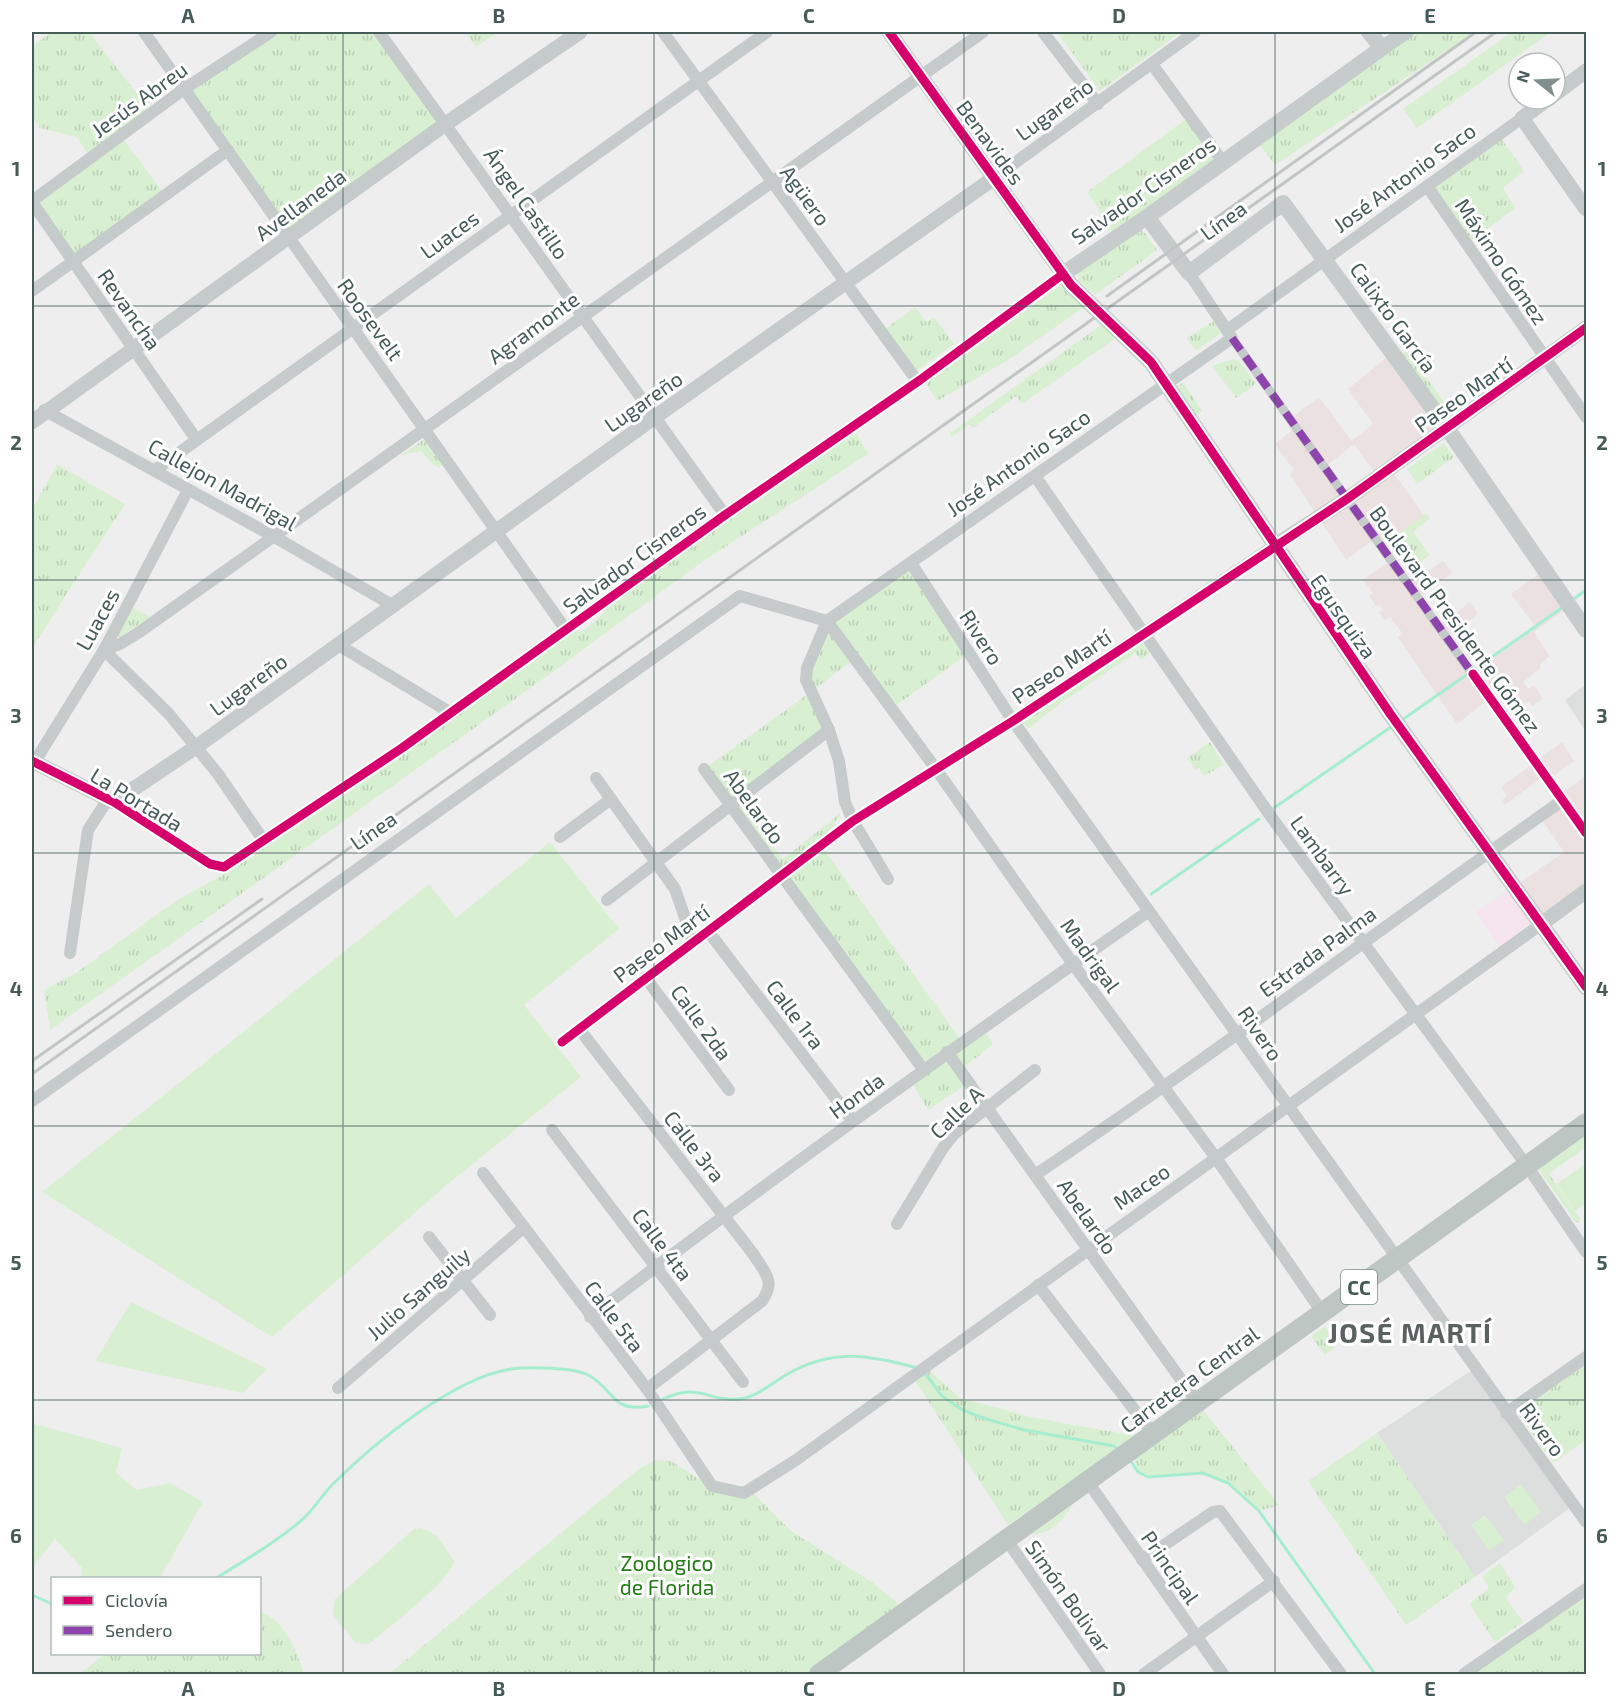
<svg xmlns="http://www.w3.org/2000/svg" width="1618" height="1706" font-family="'Exo 2',sans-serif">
  <defs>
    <pattern id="grass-tufts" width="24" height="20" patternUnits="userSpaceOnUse" patternTransform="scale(1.5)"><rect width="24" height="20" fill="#d9efd2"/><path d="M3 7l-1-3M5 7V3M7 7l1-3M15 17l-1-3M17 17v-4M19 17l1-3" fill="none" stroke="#bccfb6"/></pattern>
  </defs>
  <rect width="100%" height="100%" fill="#efeeef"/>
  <g fill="#ebe1e1" fill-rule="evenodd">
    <path d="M1392 353 1447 428 1390 468 1424 516 1382 548 1372 541 1346 560 1290 474 1294 470 1275 444 1296 427 1290 419 1319 397 1352 441 1373 424 1348 389ZM1354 444 1378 477 1347 498 1325 467Z"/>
    <polygon points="1391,560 1439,626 1470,602 1478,614 1447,637 1471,671 1535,626 1511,594 1542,572 1569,607 1534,632 1550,656 1541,663 1540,669 1523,682 1528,689 1534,685 1543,699 1532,706 1528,701 1505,718 1490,698 1457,724 1398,637 1403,634 1390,617 1385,620 1379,612 1383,610 1379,605 1376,606 1369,596 1373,593 1363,580"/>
    <polygon points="1443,561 1452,573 1421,596 1412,583"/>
    <polygon points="1562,742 1574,761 1549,780 1545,776 1504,805 1501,801 1507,796 1501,787"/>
    <polygon points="1586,776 1586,891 1540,925 1513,887 1564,852 1540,817 1559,795"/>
  </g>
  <g fill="#dddede">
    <polygon points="1586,684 1586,732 1565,700"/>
    <polygon points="1475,1368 1574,1505 1475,1577 1377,1433"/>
  </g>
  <polygon fill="#f6e4ee" points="1513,887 1540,925 1502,951 1476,912"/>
  <g fill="url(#grass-tufts)">
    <polygon points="52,32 89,32 152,113 121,136 165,195 72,261 32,202 90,158 77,137 40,128 32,117 32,46"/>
    <polygon points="271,32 381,32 447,123 289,238 184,89"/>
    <polygon points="465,32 498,32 476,47"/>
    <polygon points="1057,32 1181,32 1100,91"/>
    <polygon points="1406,32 1475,32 1275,165 1255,139"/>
    <polygon points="1512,32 1551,32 1417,128 1403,109"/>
    <polygon points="1190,116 1223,162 1116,237 1111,230 1108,231 1105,229 1109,225 1087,192"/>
    <polygon points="1499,135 1524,171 1503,188 1515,208 1468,244 1427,186"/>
    <polygon points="1139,229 1145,233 1157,250 1095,295 1079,281 1078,272"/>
    <polygon points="1060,285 1084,307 1008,360 937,401 926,383"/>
    <polygon points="915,307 926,322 934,317 954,344 916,371 885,329"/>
    <polygon points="1213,321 1221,333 1196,351 1187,338"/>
    <polygon points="1101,325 1116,338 1022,404 1016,396 973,428 969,424 951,438 950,433"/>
    <polygon points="1406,350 1448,407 1458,402 1443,413 1401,355"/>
    <polygon points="1233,359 1239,361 1256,384 1236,398 1212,366"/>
    <polygon points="1183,382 1202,411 1196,416 1177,388"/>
    <polygon points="856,433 868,454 702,562 550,674 50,1030 44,990 76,973 177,900 223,875 574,630 583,631 603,614 607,606 707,531"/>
    <polygon points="424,439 443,464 439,468 431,463 422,451 402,455"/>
    <polygon points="1444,443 1454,457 1417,484 1407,469"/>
    <polygon points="57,464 125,504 32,648 32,510"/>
    <polygon points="1426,513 1430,519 1413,532 1430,555 1409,571 1389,541"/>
    <polygon points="911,563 969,653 891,709 854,659 811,692 829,730 739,804 783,859 842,812 821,845 960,1039 981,1026 993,1044 966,1066 969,1083 928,1110 910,1079 923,1069 704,769 811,692 806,680 827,621"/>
    <polygon points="132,607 150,617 120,637 117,635"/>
    <polygon points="1140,641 1150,653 1141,660 1135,653 1058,705 1028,729 1022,721"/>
    <polygon points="1210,742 1224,765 1204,776 1199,768 1195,770 1187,758"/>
    <polygon points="1586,1134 1586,1147 1549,1174 1581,1220 1576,1223 1538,1168"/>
    <polygon points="1325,1326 1332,1335 1329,1338 1335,1348 1325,1355 1311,1336"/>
    <polygon points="1586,1364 1586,1440 1553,1463 1517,1413"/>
    <path d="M930 1371 960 1398 1035 1418 1136 1436 1197 1402 1279 1505 1259 1511C1240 1494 1217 1468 1188 1473 1170 1476 1154 1479 1138 1472L1131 1450 1135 1437 1008 1525 914 1379Z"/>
    <polygon points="1377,1433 1475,1577 1406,1625 1308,1481"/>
    <polygon points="656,1460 671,1461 705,1483 753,1493 791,1531 872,1582 907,1611 819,1674 389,1674 640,1468"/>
    <path d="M1073 1504C1064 1520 1049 1536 1030 1534Z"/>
    <polygon points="1500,1563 1515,1587 1506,1598 1523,1622 1495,1642 1469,1604 1489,1588 1482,1576"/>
    <polygon points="1586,1588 1586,1674 1464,1674"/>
    <path d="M260 1612C285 1619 297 1652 304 1674H79L105 1654H260Z"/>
  </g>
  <g fill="#d9efd2">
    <polygon points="550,842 619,929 524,1005 581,1077 449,1183 272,1337 42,1192 429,884 456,918"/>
    <polygon points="1586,1163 1586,1203 1575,1211 1557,1184"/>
    <polygon points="131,1302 267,1369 243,1393 95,1361"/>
    <polygon points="32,1423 122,1448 116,1473 137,1490 170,1483 203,1502 160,1578 81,1578 82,1568 55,1539 32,1568"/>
    <polygon points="1521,1484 1541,1512 1524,1525 1504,1497"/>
    <polygon points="1485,1515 1504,1540 1489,1551 1471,1525"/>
    <path d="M421 1528 436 1535 454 1561C453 1578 386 1630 369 1644L356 1643 333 1615 335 1599 414 1529Z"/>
  </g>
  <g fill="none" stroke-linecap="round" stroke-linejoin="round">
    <g stroke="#a6edcf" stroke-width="3">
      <polyline points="1571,601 1586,590"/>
      <polyline points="1402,720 1563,607"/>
      <polyline points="1274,808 1391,727"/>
      <polyline points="1151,894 1259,819"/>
      <polyline points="925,1373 942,1396 961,1409 980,1417 1024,1430 1114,1446 1118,1450"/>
      <path d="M663 1399C701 1382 706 1402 739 1399 754 1398 772 1384 784 1376 831 1348 867 1354 917 1368"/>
      <polyline points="1130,1460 1138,1472 1148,1477 1203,1473 1228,1483 1259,1511 1375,1674"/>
      <path d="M216 1578C246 1560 276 1542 303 1519 314 1509 322 1495 333 1484 373 1444 454 1377 511 1369 528 1367 573 1367 588 1375 615 1389 611 1413 648 1406"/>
      <polyline points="32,1595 52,1604"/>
    </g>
    <polyline stroke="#c5cbca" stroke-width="9" points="1232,338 1586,833"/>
    <g stroke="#c5cbca" stroke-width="12">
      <polyline points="144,32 566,630"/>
      <polyline points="379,32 725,515"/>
      <polyline points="663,32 918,382"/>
      <polyline points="1043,32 1098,104"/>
      <polyline points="1152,64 1223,162"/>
      <polyline points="994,178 1195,32"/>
      <polyline points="1427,186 1586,417"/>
      <polyline points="32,201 184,89 271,32"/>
      <polyline points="32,202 196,439"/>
      <polyline points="32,291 228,150"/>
      <polyline points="1227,330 1522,118"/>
      <polyline points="44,410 273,536 392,605"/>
      <polyline points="155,470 767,32"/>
      <polyline points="1035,476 1272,818 1527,1166 1586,1252"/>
      <polyline points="911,563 1013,721 1586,1522"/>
      <polyline points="827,621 936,769 1073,964 1216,1158 1322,1312"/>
      <polyline points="827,621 1232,338 1189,273"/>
      <polyline points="827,621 807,668 806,680 829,730 839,761 845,802 853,821 888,879"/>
      <polyline points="337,644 451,713"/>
      <polyline points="34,763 104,650 188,490"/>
      <polyline points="704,769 923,1069"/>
      <polyline points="596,778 675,889 693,941"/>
      <polyline points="114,802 210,864 224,867 402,748 725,515 920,380 1063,274"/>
      <polyline points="560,837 611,799"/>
      <polyline points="264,841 218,774 169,714 104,650 120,644 138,633 983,32"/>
      <polyline points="607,900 829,730"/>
      <polyline points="708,931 853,1121"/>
      <polyline points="70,953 88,830 108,799"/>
      <polyline points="645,977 729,1090"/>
      <path d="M580 1030 754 1255C765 1273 776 1281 762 1301L647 1389"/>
      <polyline points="562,1042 853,821 1013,721 1274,546"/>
      <polyline points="947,1052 1197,1402"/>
      <polyline points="32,1101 740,596 827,621"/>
      <polyline points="552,1130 743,1382"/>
      <polyline points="483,1173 647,1389 712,1486 744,1493 796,1460 1540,925"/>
      <path d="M1035 1175C1214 1055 1386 924 1563 800"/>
      <polyline points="897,1224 943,1148 954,1134 1035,1070"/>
      <polyline points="429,1237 490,1315"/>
      <polyline points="1038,1285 1153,1434"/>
      <path d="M590 1317C773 1177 960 1043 1149 911"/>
      <polyline points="338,1388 523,1228"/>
      <polyline points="1506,1413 1586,1357"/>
      <polyline points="1088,1482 1223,1674"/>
      <polyline points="1006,1539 1100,1674"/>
      <polyline points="1142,1560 1213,1512 1220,1511 1341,1674"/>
      <polyline points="1144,1674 1274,1581"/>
      <polyline points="1464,1674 1586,1589"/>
    </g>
    <g stroke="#c5cbca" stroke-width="15">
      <polyline points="889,32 1063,274"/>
      <polyline points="1382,48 1406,32"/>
      <polyline points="1555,94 1586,71"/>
      <polyline points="1548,99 1522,118 1586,209"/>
      <polyline points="32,422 447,123 580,32"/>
      <polyline points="1274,546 1347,499 1586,328"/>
      <polyline points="32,761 114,802 196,747 655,417 994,178"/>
      <polyline points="1540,925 1586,891"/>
    </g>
    <g stroke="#c6cccb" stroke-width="16">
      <polyline points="1369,32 1382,48 1147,217 1063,274 1071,285 1151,362 1391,715 1586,987"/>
      <polyline points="1147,217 1189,273 1283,203 1447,428 1586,630"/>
    </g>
    <polyline stroke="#bec6c4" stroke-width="20" points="819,1674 1586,1123"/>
    <g stroke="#c1c5c4" stroke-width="3">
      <polyline points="1107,296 1476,32"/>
      <polyline points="32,1061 262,899"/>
      <polyline points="32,1074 1496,32"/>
    </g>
    <polyline stroke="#8e44ad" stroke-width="8" stroke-dasharray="15 8" stroke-linecap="butt" points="1232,338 1475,677"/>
    <g stroke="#fff" stroke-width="13">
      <g id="cycleway">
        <polyline points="889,32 1071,285 1151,362 1391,715 1586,987"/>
        <polyline points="1473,674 1586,833"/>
        <polyline points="32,761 114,802 210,864 224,867 402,748 725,515 920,380 1063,274"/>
        <polyline points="562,1042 853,821 1013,721 1347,499 1586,328"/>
      </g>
    </g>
    <use href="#cycleway" stroke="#d6006c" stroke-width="9"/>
  </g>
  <path fill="none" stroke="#455b57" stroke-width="1.5" stroke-opacity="0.55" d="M343 32V1674M654 32V1674M964 32V1674M1275 32V1674M32 306H1586M32 580H1586M32 853H1586M32 1126H1586M32 1400H1586"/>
  <g text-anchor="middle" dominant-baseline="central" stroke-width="6" stroke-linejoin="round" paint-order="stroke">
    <rect fill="#fff" stroke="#7d8c89" stroke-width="1.5" x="1341" y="1270" width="36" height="34" rx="4.5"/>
    <g font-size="20" font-weight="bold" fill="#455b57">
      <text x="1359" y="1287">CC</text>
    </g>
    <g font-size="21" fill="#455b57" stroke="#fff">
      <text transform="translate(139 99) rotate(-36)">Jesús Abreu</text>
      <text transform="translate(1054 109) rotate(-36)">Lugareño</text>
      <text transform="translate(991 142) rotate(54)">Benavides</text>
      <text transform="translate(1404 177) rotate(-36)">José Antonio Saco</text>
      <text transform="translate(1143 190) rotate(-35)">Salvador Cisneros</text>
      <text transform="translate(806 195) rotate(54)">Agüero</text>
      <text transform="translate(527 203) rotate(55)">Ángel Castillo</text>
      <text transform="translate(300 204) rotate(-36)">Avellaneda</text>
      <text transform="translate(1223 220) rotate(-36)">Línea</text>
      <text transform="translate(449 234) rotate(-36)">Luaces</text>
      <text transform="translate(1502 261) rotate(56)">Máximo Gómez</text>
      <text transform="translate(130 309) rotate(55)">Revancha</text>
      <text transform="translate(1394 317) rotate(54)">Calixto García</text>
      <text transform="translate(371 319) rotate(54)">Roosevelt</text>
      <text transform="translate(533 327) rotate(-36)">Agramonte</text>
      <text transform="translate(1463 394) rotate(-35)">Paseo Martí</text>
      <text transform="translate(643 401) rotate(-35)">Lugareño</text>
      <text transform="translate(1018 462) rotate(-35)">José Antonio Saco</text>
      <text transform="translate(223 484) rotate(29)">Callejon Madrigal</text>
      <text transform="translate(634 558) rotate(-36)">Salvador Cisneros</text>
      <text transform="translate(1344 616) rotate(55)">Egusquiza</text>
      <text transform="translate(97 619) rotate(-61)">Luaces</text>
      <text transform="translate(1456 619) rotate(54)">Boulevard Presidente Gómez</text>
      <text transform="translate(982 637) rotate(57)">Rivero</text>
      <text transform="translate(1061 666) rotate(-34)">Paseo Martí</text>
      <text transform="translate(248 684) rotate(-36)">Lugareño</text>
      <text transform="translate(137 799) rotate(31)">La Portada</text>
      <text transform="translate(755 806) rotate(54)">Abelardo</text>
      <text transform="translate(373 830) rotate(-35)">Línea</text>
      <text transform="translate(1323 855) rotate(54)">Lambarry</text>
      <text transform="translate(661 943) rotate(-37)">Paseo Martí</text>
      <text transform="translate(1317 951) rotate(-36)">Estrada Palma</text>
      <text transform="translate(1091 955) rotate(54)">Madrigal</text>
      <text transform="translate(796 1014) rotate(53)">Calle 1ra</text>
      <text transform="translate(702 1022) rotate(54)">Calle 2da</text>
      <text transform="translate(1261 1033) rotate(55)">Rivero</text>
      <text transform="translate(856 1095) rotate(-36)">Honda</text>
      <text transform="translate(956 1112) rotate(-44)">Calle A</text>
      <text transform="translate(695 1146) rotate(52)">Calle 3ra</text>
      <text transform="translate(1141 1186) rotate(-35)">Maceo</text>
      <text transform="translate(1088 1216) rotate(55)">Abelardo</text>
      <text transform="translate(663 1244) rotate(53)">Calle 4ta</text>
      <text transform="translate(418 1293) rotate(-41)">Julio Sanguily</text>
      <text transform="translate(615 1316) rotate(53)">Calle 5ta</text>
      <text transform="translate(1189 1379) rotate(-36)">Carretera Central</text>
      <text transform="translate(1543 1429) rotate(54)">Rivero</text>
      <text transform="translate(1171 1567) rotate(55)">Principal</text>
      <text transform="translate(1069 1596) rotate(55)">Simón Bolivar</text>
    </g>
    <g font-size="21" fill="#237c16" stroke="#fff">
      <text x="667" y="1562">Zoologico<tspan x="667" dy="24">de Florida</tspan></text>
    </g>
    <g font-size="27" font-weight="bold" letter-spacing="1.5" fill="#5a6261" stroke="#fff">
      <text x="1410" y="1332">JOSÉ MARTÍ</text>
    </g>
  </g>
  <rect width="1618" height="1706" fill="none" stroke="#ffffff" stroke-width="66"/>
  <rect x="51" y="1577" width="210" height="78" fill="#ffffff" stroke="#b5bdbc" stroke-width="1.5"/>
  <rect x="63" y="1596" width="30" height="9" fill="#d6006c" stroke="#b5bdbc" stroke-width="1.5"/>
  <text x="105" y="1607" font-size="18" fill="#455b57">Ciclovía</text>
  <rect x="63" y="1626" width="30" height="9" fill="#8e44ad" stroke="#b5bdbc" stroke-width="1.5"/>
  <text x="105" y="1637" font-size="18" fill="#455b57">Sendero</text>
  <g transform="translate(1537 81) rotate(288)"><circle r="28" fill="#ffffff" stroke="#b5bdbc" stroke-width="1.5"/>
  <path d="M0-4.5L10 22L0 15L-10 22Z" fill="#808e8c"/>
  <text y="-9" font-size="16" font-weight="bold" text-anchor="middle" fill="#455b57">N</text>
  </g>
  <rect x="33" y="33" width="1552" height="1640" fill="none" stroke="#455b57" stroke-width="2"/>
  <g font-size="20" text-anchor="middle" font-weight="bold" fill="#455b57">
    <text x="188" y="23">A</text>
    <text x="499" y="23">B</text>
    <text x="809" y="23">C</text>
    <text x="1119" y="23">D</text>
    <text x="1430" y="23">E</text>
    <text x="16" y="176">1</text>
    <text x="1602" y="176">1</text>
    <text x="16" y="450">2</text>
    <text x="1602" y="450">2</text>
    <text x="16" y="723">3</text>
    <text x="1602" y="723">3</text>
    <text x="16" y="996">4</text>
    <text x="1602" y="996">4</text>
    <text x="16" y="1270">5</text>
    <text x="1602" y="1270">5</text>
    <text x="16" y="1543">6</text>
    <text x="1602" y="1543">6</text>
    <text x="188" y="1696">A</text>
    <text x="499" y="1696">B</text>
    <text x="809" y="1696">C</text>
    <text x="1119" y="1696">D</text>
    <text x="1430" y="1696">E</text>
  </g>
</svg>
